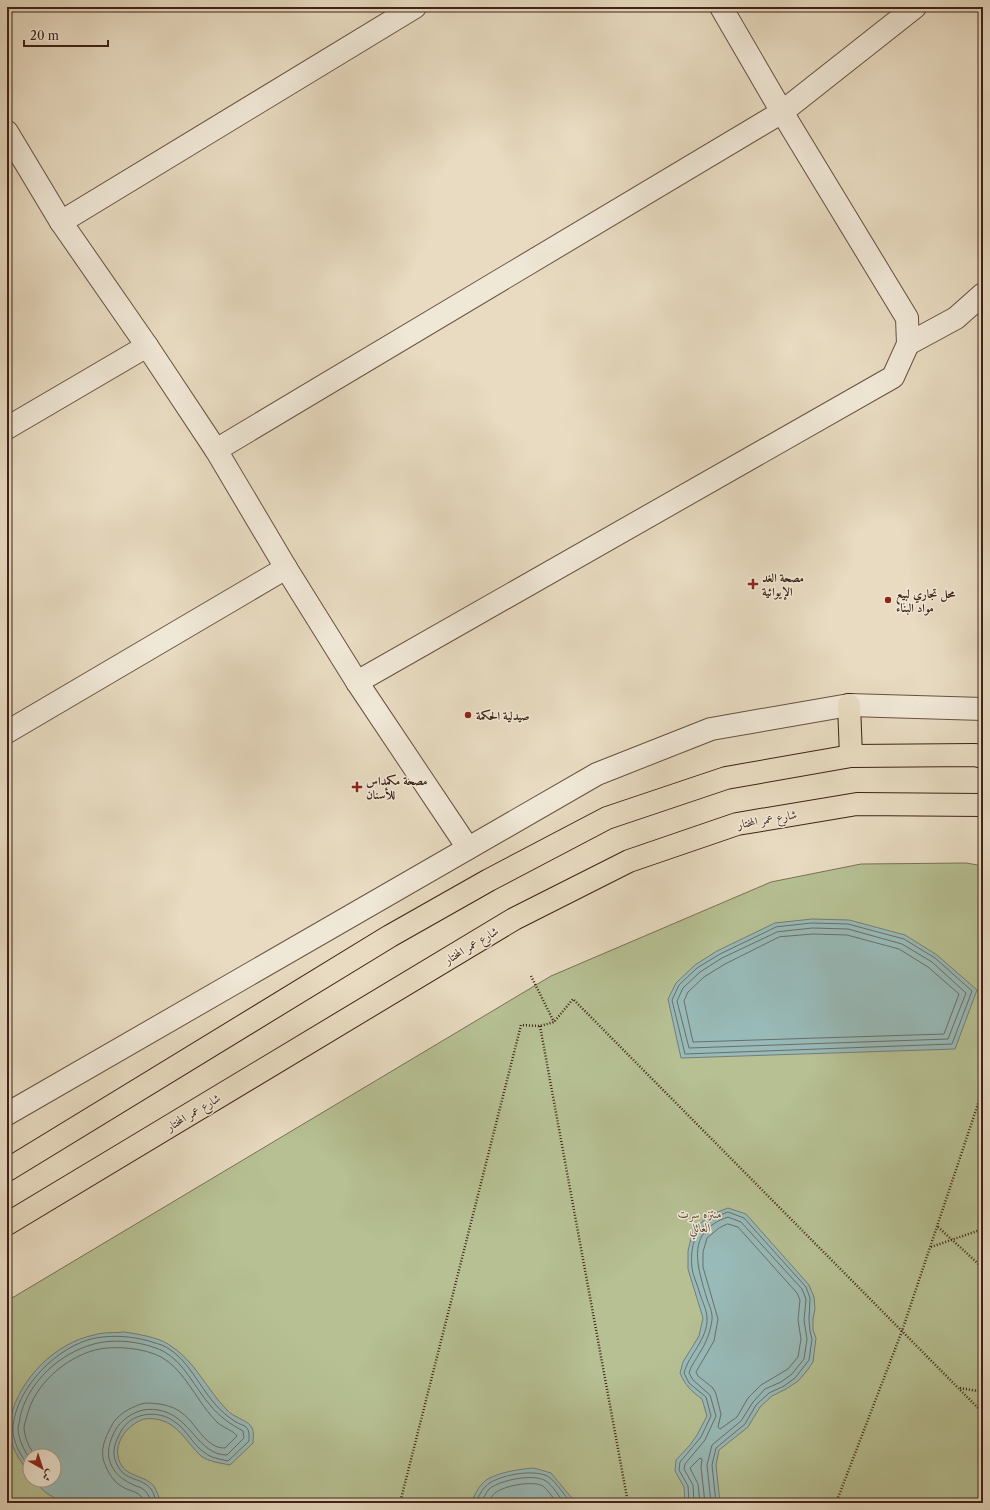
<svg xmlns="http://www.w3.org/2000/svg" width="990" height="1510" font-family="'Libre Caslon Text',Amiri,serif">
  <rect width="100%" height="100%" fill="#e8dbc1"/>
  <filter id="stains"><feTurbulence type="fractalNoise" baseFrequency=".005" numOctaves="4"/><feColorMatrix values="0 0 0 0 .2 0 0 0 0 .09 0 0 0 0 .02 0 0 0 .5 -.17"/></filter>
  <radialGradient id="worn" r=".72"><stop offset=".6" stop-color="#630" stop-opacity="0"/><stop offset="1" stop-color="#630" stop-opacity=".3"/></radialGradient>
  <path fill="#b6c093" stroke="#7a7154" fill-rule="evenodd" d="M966 863 983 866V1503H7V1301L551 976 771 882 861 864ZM30 1456H54V1480H30Z"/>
  <g fill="#98bab8" stroke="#747d77">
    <polygon points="812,919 849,920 905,935 937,955 977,990 955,1049 681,1058 668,999 676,983 695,965 717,951 775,923"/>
    <path d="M728 1208 746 1214 809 1285 814 1297 815 1309 813 1319V1330L816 1338 813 1362 806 1372 798 1381 786 1389 772 1396 760 1407 748 1427 719 1450 716 1465 720 1503H685L684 1487 675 1471 676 1460 690 1445 697 1435 707 1416 702 1399C692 1392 685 1385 680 1373L683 1362 699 1336 703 1318 688 1269V1251L693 1230 710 1215Z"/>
    <path d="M124 1332C137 1334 157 1337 168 1344 195 1360 206 1389 227 1410 233 1417 246 1420 250 1425 255 1430 253 1437 253 1443L230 1465C221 1463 209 1462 201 1456 186 1442 178 1422 155 1419 144 1417 137 1421 128 1429 121 1436 116 1447 118 1456 122 1478 142 1473 154 1486 157 1491 159 1498 161 1503H71C53 1499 45 1494 34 1480H54V1456H30V1474C19 1460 10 1446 9 1428 9 1424 10 1420 11 1416 20 1379 55 1343 94 1335 103 1332 114 1333 124 1332Z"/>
    <path d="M534 1468 551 1473 576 1503H471C474 1497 477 1489 482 1484 491 1473 520 1469 534 1468Z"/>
  </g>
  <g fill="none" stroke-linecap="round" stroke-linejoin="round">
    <g stroke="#6b6e67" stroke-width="1">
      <polygon points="812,923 848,924 904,939 935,958 972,991 952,1044 685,1054 672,1000 679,985 697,968 720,954 776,927"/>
      <polygon points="813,928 848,929 902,944 932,962 966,993 948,1039 689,1048 677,1001 683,988 700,972 722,958 777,932"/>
      <polygon points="813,934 847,935 899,949 928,967 959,994 944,1034 693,1042 684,1001 688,992 704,977 725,964 779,937"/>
      <polygon points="728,1224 738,1227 797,1293 800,1300 798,1320 801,1339 798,1357 788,1369 761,1385 748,1398 737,1417 720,1429 718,1427 721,1414 716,1394 713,1388 698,1376 696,1372 714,1341 718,1319 703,1267 703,1252 707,1238 719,1228"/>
      <path d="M35 1456C29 1447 25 1439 24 1428 24 1424 26 1420 27 1416 34 1385 65 1358 95 1350 113 1345 145 1348 161 1357 186 1371 197 1403 218 1423 224 1428 234 1431 237 1436L225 1448C206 1449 196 1423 182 1413 176 1408 167 1405 159 1404 150 1403 144 1402 136 1406 126 1410 115 1417 111 1427 105 1438 100 1450 104 1462 108 1472 112 1480 121 1486 132 1493 140 1490 145 1503"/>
      <path d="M30 1459C24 1450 19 1441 18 1429 18 1425 20 1421 20 1417 28 1382 60 1353 94 1344 115 1338 144 1342 163 1351 184 1362 195 1388 210 1405 220 1417 230 1424 243 1431L244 1438 227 1455C197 1455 191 1415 158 1410 150 1409 145 1409 137 1412 129 1415 120 1422 116 1429 111 1438 107 1448 109 1459 113 1473 122 1480 136 1486 140 1487 144 1489 146 1492 149 1495 150 1499 151 1503"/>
      <path d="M30 1468C21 1456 12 1442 13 1427 16 1388 57 1346 95 1338 113 1335 131 1336 149 1341 154 1343 161 1344 166 1347 189 1360 198 1385 215 1404 221 1411 228 1417 236 1422 239 1424 244 1425 246 1427 250 1431 249 1437 249 1441L228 1461C220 1459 211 1458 205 1453 193 1445 187 1430 175 1422 158 1409 130 1412 120 1433 116 1441 112 1450 115 1459 122 1483 139 1475 151 1489 154 1493 155 1499 157 1503"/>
      <path d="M475 1503C478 1498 481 1491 485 1487 495 1475 536 1468 549 1477 556 1482 565 1496 571 1503"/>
      <path d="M481 1503C483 1499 486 1493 489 1489 500 1480 534 1473 546 1481 553 1486 559 1496 564 1503"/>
      <path d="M488 1503C489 1501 491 1497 493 1495 500 1486 533 1480 543 1486 548 1490 553 1498 557 1503"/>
      <path d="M689 1503 688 1486 679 1470 680 1462 701 1437 711 1416 706 1397 689 1383 684 1373C689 1354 708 1339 707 1318 707 1310 702 1301 700 1294 698 1286 693 1276 692 1268 689 1238 700 1222 728 1212L744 1218 806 1287 810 1298 809 1320 810 1331 812 1339 809 1360 795 1378 784 1386 769 1393 756 1405 745 1424 716 1448 712 1465 716 1503"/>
      <path d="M694 1503 693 1485 684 1469 685 1464 705 1440 716 1416 710 1395 693 1380 689 1373C691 1365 696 1360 699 1354 706 1343 710 1333 712 1320 713 1313 709 1305 707 1299 697 1265 685 1232 728 1217L741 1222 802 1289 806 1299 804 1320 807 1339 804 1359 792 1374 781 1382 765 1389 753 1402 741 1421 712 1445 707 1465 711 1503"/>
      <polyline points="700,1503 698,1484 690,1468 700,1458 702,1459 701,1467 705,1503"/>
    </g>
    <g stroke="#685041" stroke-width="24">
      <g id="minor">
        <polyline points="7,132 61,222 147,346 216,450 286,568 357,682 468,848"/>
        <polyline points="61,222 415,7"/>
        <polyline points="908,344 956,318 983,294"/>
        <polyline points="7,428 147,346"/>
        <polyline points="216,450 782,112 915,7"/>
        <polyline points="357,682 893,377 908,344 907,318 782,112 721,7"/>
        <polyline points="7,732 286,568"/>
        <polyline points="7,1114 597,774 711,729 849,705 983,709"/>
      </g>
    </g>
    <g stroke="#3e2216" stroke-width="24">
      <g id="primary">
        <polyline points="849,705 851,756"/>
        <polyline points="7,1170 390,936 489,880 607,818 726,778 851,756 975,755 983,757"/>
        <polyline points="7,1224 514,919 629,861 737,824 857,804 983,805"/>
      </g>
    </g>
    <g stroke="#3e2216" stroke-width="2.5" stroke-dasharray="1 2" stroke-linecap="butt">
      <polyline points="531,976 554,1022"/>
      <polyline points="540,1026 628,1503"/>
      <polyline points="938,1227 983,1268"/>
      <polyline points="931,1247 983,1229"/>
      <polyline points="960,1388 983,1392"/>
      <polyline points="400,1503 521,1025 540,1026 554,1022 573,999 983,1413"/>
      <polyline points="836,1503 902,1331 983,1089"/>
    </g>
    <use href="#minor" stroke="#f0e8d7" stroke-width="22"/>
    <use href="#primary" stroke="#e8dbc1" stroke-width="22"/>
  </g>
  <g fill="#8f2418" stroke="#f0e8d7" stroke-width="1.5">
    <path d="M751 578h4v4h4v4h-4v4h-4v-4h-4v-4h4z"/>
    <circle cx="888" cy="600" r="4"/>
    <circle cx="468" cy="715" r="4"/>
    <path d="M355 781h4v4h4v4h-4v4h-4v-4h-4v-4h4z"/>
  </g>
  <g text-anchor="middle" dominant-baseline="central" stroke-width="3" stroke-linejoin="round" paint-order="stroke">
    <g font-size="12" font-weight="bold" fill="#3e2216" stroke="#f0e8d7" text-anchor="start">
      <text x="762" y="577">مصحة الغد<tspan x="762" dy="14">الإيوائية</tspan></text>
      <text x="896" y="593">محل تجاري لبيع<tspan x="896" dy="14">مواد البناء</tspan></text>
      <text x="476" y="715">صيدلية الحكمة</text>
      <text x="366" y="780">مصحة مكمداس<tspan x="366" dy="14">للأسنان</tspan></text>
    </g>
    <g font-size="12" fill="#3e2216" stroke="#f0e8d7">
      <text transform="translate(767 819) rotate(-10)">شارع عمر المختار</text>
      <text transform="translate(471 945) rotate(-31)">شارع عمر المختار</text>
      <text transform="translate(193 1112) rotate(-31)">شارع عمر المختار</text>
    </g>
    <g font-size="12" font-style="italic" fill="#5c4a35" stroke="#f0e8d7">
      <text x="700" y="1213">منتزه سرت<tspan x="700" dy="14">العائلي</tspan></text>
    </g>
  </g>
  <rect width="990" height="1510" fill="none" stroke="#e8dbc1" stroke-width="24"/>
  <rect x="8" y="8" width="974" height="1494" fill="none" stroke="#3e2216" stroke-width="2"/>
  <rect x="12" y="12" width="966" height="1486" fill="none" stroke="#3e2216"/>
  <g transform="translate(42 1468) rotate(141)"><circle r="19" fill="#f0e8d7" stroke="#a9998a"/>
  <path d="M0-3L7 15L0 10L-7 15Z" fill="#8f2418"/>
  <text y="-6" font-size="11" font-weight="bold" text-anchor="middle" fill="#3e2216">ش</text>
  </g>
  <path d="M24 40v6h84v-6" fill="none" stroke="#3e2216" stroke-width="2"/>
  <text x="30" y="40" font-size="12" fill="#3e2216" stroke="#f0e8d7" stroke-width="3" paint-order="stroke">20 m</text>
  <rect width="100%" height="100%" filter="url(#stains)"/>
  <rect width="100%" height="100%" fill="url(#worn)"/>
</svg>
